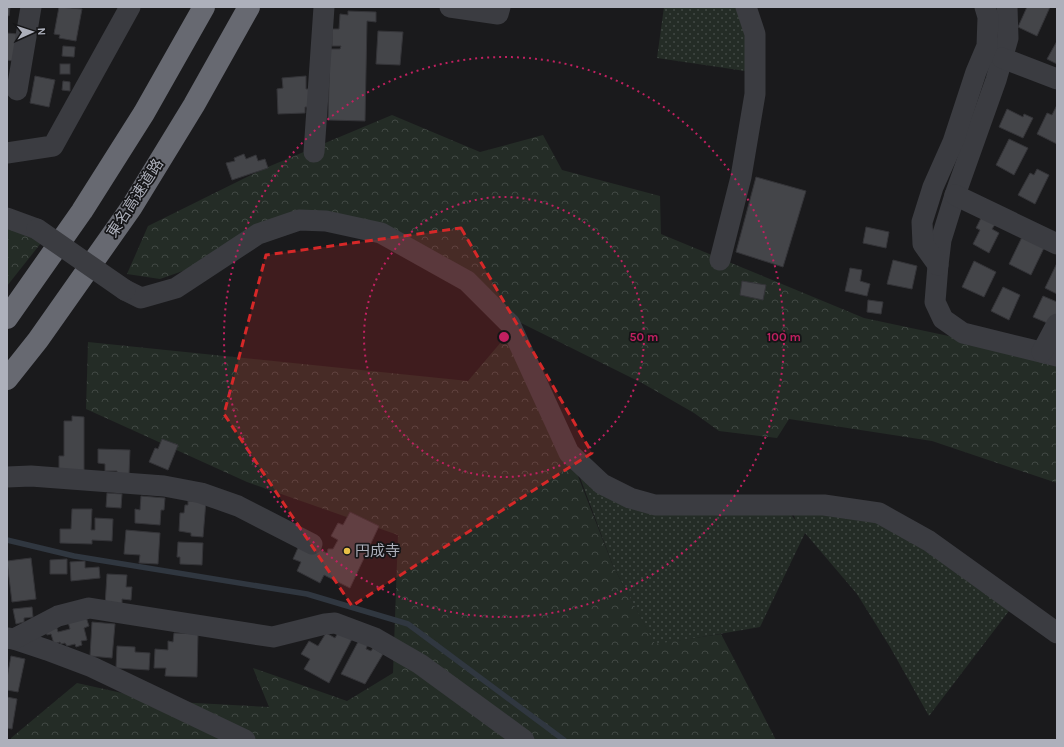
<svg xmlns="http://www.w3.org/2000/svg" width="1064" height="747" font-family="Karla,'Noto Sans JP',sans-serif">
  <defs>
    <pattern id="grass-dots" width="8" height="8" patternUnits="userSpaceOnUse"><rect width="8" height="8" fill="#242c26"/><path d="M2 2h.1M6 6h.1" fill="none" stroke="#414844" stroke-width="1.8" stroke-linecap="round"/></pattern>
    <pattern id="forest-crowns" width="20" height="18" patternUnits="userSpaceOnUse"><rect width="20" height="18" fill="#242c26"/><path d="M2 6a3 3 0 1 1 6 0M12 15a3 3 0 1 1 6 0" fill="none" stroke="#414844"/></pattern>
  </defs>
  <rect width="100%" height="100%" fill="#1a1a1c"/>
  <g fill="url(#grass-dots)">
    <polygon points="664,7 746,7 752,72 657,58"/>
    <polygon points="572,456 653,507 786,508 796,521 790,505 879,513 1015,603 929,716 890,647 857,594 805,533 760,627 655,645 613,566"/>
  </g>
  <g fill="url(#forest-crowns)">
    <polygon points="392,115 480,152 543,135 562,170 660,196 661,234 864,318 1057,359 1057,483 932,441 789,419 777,438 719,431 694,413 642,383 511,318 381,233 326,221 160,279 127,274 148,226 263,169"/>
    <polygon points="7,226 12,227 41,243 7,286"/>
    <polygon points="513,328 569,453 613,566 655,644 721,634 776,740 11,740 11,738 77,683 158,701 269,707 253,668 347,701 393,673 398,535 247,482 86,409 88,342 468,381"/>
  </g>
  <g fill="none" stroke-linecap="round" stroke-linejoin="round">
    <polyline stroke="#303740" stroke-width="5.5" points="7,540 74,556 307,594 408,624 564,740"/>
  </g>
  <g fill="#444549" stroke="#343438">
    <polygon points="7,7 10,7 9,16 7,15"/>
    <polygon points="59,7 82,9 76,41 59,38 60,35 54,34"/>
    <polygon points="1027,7 1050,7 1037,36 1018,27"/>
    <polygon points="348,11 376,12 376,22 367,21 365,121 328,120 330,49 340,49 341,46 332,46 332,29 339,29 340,14 348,15"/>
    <polygon points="378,31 403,32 400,65 376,64"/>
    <polygon points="7,33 17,34 13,61 7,60"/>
    <polygon points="1057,41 1057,64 1047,59"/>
    <polygon points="63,46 75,47 74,57 62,56"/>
    <rect x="60" y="64" width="10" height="10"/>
    <polygon points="35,76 55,80 49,107 30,103"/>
    <polygon points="306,76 306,89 309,89 310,107 305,107 305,113 278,114 277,89 283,88 282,78"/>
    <polygon points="63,81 70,82 70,91 62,90"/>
    <polygon points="1057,105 1057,144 1037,134 1047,113 1052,115"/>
    <polygon points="1007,109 1023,117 1024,114 1033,118 1023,138 999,127"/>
    <polygon points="1009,139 1028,148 1014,175 996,165"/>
    <polygon points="244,154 246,159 256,155 258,161 265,159 268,168 232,180 226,163 235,161 234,158"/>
    <polygon points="1037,169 1049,175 1035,204 1018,195 1030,173 1034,175"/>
    <polygon points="756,177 806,191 783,267 736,252"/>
    <polygon points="982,216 996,223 992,229 999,233 989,253 973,244 980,230 976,228"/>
    <polygon points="866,227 889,232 886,248 863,243"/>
    <polygon points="1022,237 1044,248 1031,275 1009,264"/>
    <polygon points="893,260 917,266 912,289 887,284"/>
    <polygon points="974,261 996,272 984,297 962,287"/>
    <polygon points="1057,263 1057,294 1045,288"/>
    <polygon points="850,268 862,270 860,281 870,284 867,296 845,291"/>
    <polygon points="742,281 766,285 763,300 740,295"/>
    <polygon points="1003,287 1020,295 1009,320 991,311"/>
    <polygon points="1043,296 1057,302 1057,315 1052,325 1033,317"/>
    <polygon points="868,300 883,302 881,314 867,312"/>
    <polygon points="72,416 84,417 84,471 59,471 59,456 64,456 64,421 72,421"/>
    <polygon points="162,439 178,445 168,470 149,462 155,448 158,449"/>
    <polygon points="98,449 130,450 129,474 117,474 117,471 105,471 105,464 98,463"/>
    <polygon points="107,493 122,494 121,508 106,507"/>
    <polygon points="141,496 165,498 164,510 161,510 160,525 135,523 135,509 140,510"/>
    <polygon points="188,501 206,501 203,537 191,536 191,533 179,531 180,513 184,513 185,505 188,505"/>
    <polygon points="72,509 92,509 91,530 95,530 95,518 113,519 112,541 92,540 92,544 60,543 60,529 71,529"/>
    <polygon points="350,512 379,526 350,588 324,575 320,583 297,571 301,562 293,559 301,541 327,553 328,549 333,549 338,540 331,536 338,523 343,525"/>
    <polygon points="126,530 160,533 158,564 139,563 140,555 124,554"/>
    <polygon points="178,542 203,543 202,565 180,564 180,557 177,557"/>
    <polygon points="31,558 36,599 12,602 7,561"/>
    <polygon points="67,559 67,574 50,574 50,560"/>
    <polygon points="85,561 85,568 99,567 100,578 71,581 70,562"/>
    <polygon points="107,574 127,575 126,587 132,587 131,600 122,599 122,607 105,606"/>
    <polygon points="32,607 33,617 24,618 24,622 16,624 13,609"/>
    <polygon points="86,617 89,626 84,628 87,640 81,641 82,645 76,647 75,644 67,646 65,643 61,644 60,642 54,644 51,634 47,635 45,627 56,625 58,632 70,629 68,622"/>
    <polygon points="92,622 115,624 112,658 90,656"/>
    <polygon points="339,631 352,639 329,683 304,669 310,659 301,654 309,641 318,646 326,633 335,638"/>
    <polygon points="174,633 198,634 197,677 165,676 166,668 154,668 155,649 168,650 168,641 173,642"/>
    <polygon points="359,640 368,644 366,649 371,651 373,648 383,654 365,684 341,674"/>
    <polygon points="117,646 135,647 135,652 150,653 149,670 116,668"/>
    <polygon points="11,656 25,659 18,692 7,690 7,678"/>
    <polygon points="7,697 17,699 12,729 7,728"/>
  </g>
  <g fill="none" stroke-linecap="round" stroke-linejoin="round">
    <g stroke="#3b3c41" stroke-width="21">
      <polyline points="450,7 498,14 500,7"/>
      <polyline points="1007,7 1008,38 996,80 955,195 941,240 938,265 935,302 943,319 963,333 1057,356"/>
      <polyline points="1002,58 1057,79"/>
      <polyline points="17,90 31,7"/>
      <polyline points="314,152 324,7"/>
      <polyline points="7,153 53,146 130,7"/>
      <polyline points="955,195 1057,244"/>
      <polyline points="7,218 37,229"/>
      <polyline points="720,260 741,177 755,94 755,34 746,7"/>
      <polyline points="938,265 923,244 922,222 933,187 953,142 976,72 987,46 988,17 985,7"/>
      <polyline points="125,290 141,298 176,288 258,234 299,220 326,221 381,233 467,281 510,324 569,453 602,484 630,498 655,505 824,505 879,513 929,541 1057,633"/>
      <polyline points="1042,352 1057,324"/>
      <polyline points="7,477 31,476 164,486 201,493 238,506 312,544"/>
      <polyline points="7,638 14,639 47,650 92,667 245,740"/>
      <polyline points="14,639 58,616 89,608 273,637 325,624 335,623 375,638 420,664 524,740"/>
    </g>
    <g stroke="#676971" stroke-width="22">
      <polyline points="7,318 82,211 144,113 204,7"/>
      <polyline points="7,379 38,340 131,208 194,105 249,7"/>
    </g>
    <polyline stroke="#3b3c41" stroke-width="21" points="37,229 125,290"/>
  </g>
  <path fill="#d62828" fill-opacity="0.2" stroke="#d62828" stroke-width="3" stroke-dasharray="8 5" stroke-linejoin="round" d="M461 228 592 453 352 606 224 414 266 255Z"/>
  <g fill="none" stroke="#c12060" stroke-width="2" stroke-dasharray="2 4">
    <circle cx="504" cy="337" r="140"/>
    <circle cx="504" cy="337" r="280"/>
  </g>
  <circle fill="#e8bf46" stroke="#151517" stroke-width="1.5" cx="347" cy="551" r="4"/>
  <g text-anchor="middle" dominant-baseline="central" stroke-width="3.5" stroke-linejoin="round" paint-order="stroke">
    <g font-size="15" fill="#adb0bb" stroke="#151517">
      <text transform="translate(135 198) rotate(-57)">東名高速道路</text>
    </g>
    <g font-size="15" fill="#adb0bb" stroke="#151517" text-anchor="start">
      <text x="355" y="551">円成寺</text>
    </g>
  </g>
  <circle cx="504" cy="337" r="6" fill="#c12060" stroke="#151517" stroke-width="2"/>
  <g font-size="12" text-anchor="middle" font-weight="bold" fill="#c12060" stroke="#151517" stroke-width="3.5" stroke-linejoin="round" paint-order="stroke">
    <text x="644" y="341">50 m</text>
    <text x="784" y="341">100 m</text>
  </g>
  <rect width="1064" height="747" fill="none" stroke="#adb0bb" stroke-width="16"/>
  <g transform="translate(32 32) rotate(87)" stroke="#151517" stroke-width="3" paint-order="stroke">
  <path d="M0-3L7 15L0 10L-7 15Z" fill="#adb0bb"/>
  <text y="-6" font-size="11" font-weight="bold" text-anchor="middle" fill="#adb0bb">N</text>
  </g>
</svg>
